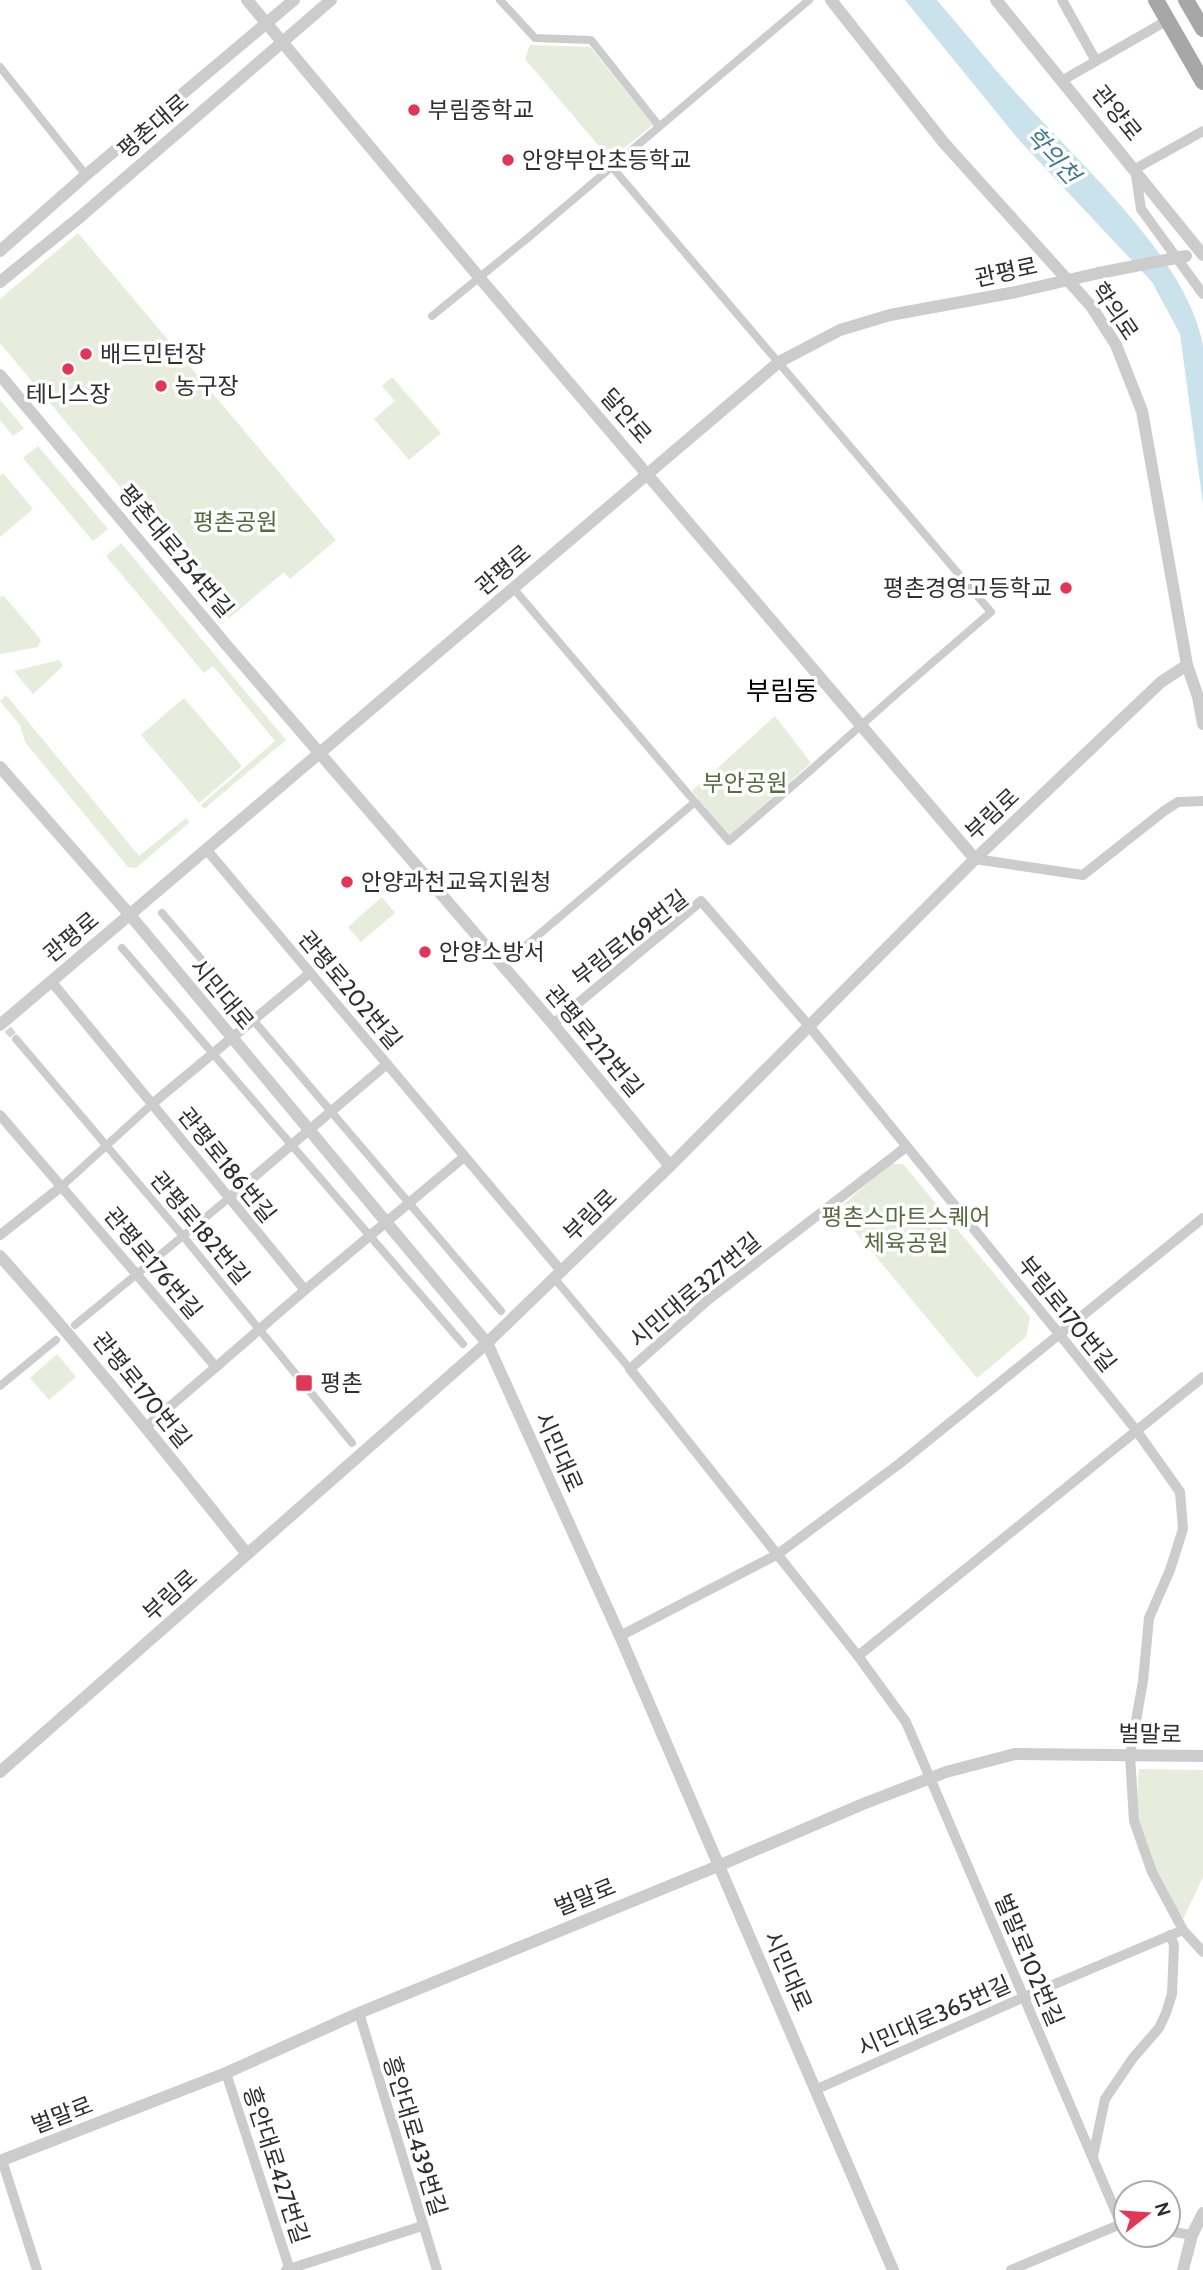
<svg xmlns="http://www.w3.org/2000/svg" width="1203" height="2270" font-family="Cabin,'Noto Sans KR',sans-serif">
  <rect width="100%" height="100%" fill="#fff"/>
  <g fill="#e7ecdd">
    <polygon points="530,45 590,47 653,125 610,159 525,59"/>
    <polygon points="78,233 336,540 290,579 284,572 229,618 0,343 0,299"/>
    <polygon points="392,377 441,433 409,460 374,419 395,401 382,386"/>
    <polygon points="0,400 24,428 13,436 0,420"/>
    <polygon points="38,446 108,529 93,541 23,458"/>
    <polygon points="3,473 33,509 0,537 0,476"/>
    <polygon points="121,543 286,740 204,809 201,805 275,741 213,666 204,673 106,556"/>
    <polygon points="4,596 41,640 38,647 0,654 0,597"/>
    <polygon points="59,660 63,666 33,694 14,671"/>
    <polygon points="6,695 139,856 186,818 190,822 136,868 128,867 25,742 20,725 0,701"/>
    <polygon points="184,698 242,766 199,803 141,735"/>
    <polygon points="775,716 811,763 729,836 692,791"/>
    <polygon points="382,897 395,913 361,942 348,927"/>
    <polygon points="890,1164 903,1164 1030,1317 1026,1337 977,1378 837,1210"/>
    <polygon points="57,1354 76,1377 49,1400 30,1378"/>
    <polygon points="1139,1769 1203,1770 1203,1877 1183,1919 1175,1911 1139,1832 1136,1812"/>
  </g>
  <path fill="#cae2eb" d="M905 0H937C967 35 996 72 1028 106 1084 168 1189 262 1203 346V504L1180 334 1152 282 1019 140Z"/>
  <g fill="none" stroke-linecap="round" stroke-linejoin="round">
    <polyline stroke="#d5d5d5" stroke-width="8" stroke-dasharray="8 4" stroke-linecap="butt" points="0,1020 16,1039"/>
    <g stroke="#ccc" stroke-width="8">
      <polyline points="500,0 535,38 591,40 659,126"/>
      <polyline points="0,67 86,175"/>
      <polyline points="612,167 991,612 903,688"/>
      <polyline points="529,237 809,0"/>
      <polyline points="695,802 729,841 812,769"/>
      <polyline points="162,913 501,1311"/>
      <polyline points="122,948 463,1344"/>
      <polyline points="503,965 695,802 514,589"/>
      <polyline points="16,1039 183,1236 352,1443"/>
      <polyline points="62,1186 152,1104"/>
      <polyline points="555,1279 630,1369"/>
      <polyline points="75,1325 229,1198"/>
      <polyline points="0,1386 56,1340"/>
    </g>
    <g stroke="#ccc" stroke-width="10">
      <polyline points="1062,0 1096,61"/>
      <polyline points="1063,80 1168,20"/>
      <polyline points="1203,131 1135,169 1141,209 1203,294"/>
      <polyline points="206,849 562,1272"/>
      <polyline points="975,859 1083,875 1164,811 1178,802 1203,801"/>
      <polyline points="51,981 305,1290 464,1157"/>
      <polyline points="553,1024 701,901 809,1026 1060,1335 1136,1430 1180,1492 1183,1529 1170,1570 1149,1618 1143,1681 1130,1755 1134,1821 1152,1872 1183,1930 1203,1952"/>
      <polyline points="152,1104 310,973"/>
      <polyline points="0,1115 216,1367 146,1427"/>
      <polyline points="906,1147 708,1300 630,1369 858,1656 906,1722 1121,2224"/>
      <polyline points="229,1198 387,1064"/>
      <polyline points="0,1235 62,1186"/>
      <polyline points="216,1367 305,1290"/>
      <polyline points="620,1636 778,1554 899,1464 1203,1218"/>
      <polyline points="858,1656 1203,1377"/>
      <polyline points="359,2013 437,2270"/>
      <polyline points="226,2073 290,2270"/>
      <polyline points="817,2089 1024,1997 1183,1930"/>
      <polyline points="1093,2156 1105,2099 1133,2058 1159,2028 1166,2013 1172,1994 1174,1945 1170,1935"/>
      <polyline points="2,2160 37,2270"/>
      <polyline points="1168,2231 1192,2235"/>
      <polyline points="286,2270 422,2226"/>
      <polyline points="1011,2270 1121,2224 1126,2224"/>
    </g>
    <g stroke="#ccc" stroke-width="12">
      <polyline points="247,0 484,283 975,859"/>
      <polyline points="831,0 944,143 1091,306 1116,345 1142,411 1187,665 1198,697 1203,724"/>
      <polyline points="996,0 1203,255"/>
      <polyline points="0,251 86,175 294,0"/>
      <polyline points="0,282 80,217 331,0"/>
      <polyline points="0,375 229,648 553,1024 670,1166"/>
      <polyline points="0,767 130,915 487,1343 620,1636 893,2270"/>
      <polyline points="0,1025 779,362 840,330 890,315 1016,292 1099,273"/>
      <path d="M0 1256C86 1352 167 1453 247 1554"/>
      <polyline points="0,1772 487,1343 670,1166 975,859 1161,682 1187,665"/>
      <polyline points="0,2161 226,2073 359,2013 718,1866 863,1804 946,1772 1015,1754 1203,1756"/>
      <polyline points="1183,2270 1192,2235 1203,2213"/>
    </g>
    <g stroke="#a7a7a7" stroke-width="16">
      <polyline points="1156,0 1203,82"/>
      <polyline points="1186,0 1203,29"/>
    </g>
    <g stroke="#ccc" stroke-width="8">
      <polyline points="432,316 529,237"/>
      <polyline points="812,769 903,688"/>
    </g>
    <polyline stroke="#ccc" stroke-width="12" points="1099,273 1186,256"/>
  </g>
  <g fill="#e03758" stroke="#fff" stroke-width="2.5">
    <circle cx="414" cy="110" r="7"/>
    <circle cx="508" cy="160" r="7"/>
    <circle cx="86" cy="354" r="7"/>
    <circle cx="68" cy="369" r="7"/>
    <circle cx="161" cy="386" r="7"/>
    <circle cx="1066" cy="588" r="7"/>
    <circle cx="347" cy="882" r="7"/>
    <circle cx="425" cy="952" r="7"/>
    <rect x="295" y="1374" width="18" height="18" rx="3.5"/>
  </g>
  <g text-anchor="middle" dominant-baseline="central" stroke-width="7" stroke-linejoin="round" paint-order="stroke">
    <g font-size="23" fill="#2f2f2f" stroke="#fff" text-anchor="start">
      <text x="428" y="110">부림중학교</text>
      <text x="522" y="160">안양부안초등학교</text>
      <text x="100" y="354">배드민턴장</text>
      <text x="175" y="386">농구장</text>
      <text x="68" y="394" text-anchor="middle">테니스장</text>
      <text x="1052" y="588" text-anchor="end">평촌경영고등학교</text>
      <text x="361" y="882">안양과천교육지원청</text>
      <text x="439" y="952">안양소방서</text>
      <text x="320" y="1383">평촌</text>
    </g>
    <g font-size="23" fill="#2f2f2f" stroke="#fff">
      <text transform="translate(1117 113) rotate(51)">관양로</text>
      <text transform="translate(153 126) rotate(-41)">평촌대로</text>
      <text transform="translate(1006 272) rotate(-12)">관평로</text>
      <text transform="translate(1115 311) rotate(56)">학의로</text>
      <text transform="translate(626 416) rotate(49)">달안로</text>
      <text transform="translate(176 551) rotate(50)">평촌대로254번길</text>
      <text transform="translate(503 570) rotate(-40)">관평로</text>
      <text transform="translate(992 814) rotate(-43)">부림로</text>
      <text transform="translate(71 937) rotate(-40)">관평로</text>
      <text transform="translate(630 938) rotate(-38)">부림로169번길</text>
      <text transform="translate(350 990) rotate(50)">관평로202번길</text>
      <text transform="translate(222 994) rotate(50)">시민대로</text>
      <text transform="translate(594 1041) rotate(50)">관평로212번길</text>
      <text transform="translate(227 1165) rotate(51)">관평로186번길</text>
      <text transform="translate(590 1215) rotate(-44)">부림로</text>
      <text transform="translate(200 1228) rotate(50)">관평로182번길</text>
      <text transform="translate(153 1263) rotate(50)">관평로176번길</text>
      <text transform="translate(695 1290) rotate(-40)">시민대로327번길</text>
      <text transform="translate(1067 1314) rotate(51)">부림로170번길</text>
      <text transform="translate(142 1390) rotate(51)">관평로170번길</text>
      <text transform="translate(559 1452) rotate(66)">시민대로</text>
      <text transform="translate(170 1595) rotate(-42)">부림로</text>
      <text transform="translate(1150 1734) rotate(1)">벌말로</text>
      <text transform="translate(585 1897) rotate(-22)">벌말로</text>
      <text transform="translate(1029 1960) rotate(67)">벌말로102번길</text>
      <text transform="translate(788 1971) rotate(66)">시민대로</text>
      <text transform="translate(934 2016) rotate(-24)">시민대로365번길</text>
      <text transform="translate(62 2115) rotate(-21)">벌말로</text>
      <text transform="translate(415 2136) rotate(73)">흥안대로439번길</text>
      <text transform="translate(276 2165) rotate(72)">흥안대로427번길</text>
    </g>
    <g font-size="23" fill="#586a3e" stroke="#fff">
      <text x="235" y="522">평촌공원</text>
      <text x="745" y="783">부안공원</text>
      <text x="906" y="1217">평촌스마트스퀘어<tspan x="906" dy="26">체육공원</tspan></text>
    </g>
    <g font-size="24" font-style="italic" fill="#3f7a8f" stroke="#fff">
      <text transform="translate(1053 155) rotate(48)">학의천</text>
    </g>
    <g font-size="26" fill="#000" stroke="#fff">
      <text x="782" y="691">부림동</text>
    </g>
  </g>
  <g transform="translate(1147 2214) rotate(73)"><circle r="33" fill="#ffffff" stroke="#acacac" stroke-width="2"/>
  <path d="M0-5L12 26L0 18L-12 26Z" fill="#e03758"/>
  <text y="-10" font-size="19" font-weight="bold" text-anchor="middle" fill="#2f2f2f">N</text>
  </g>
</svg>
